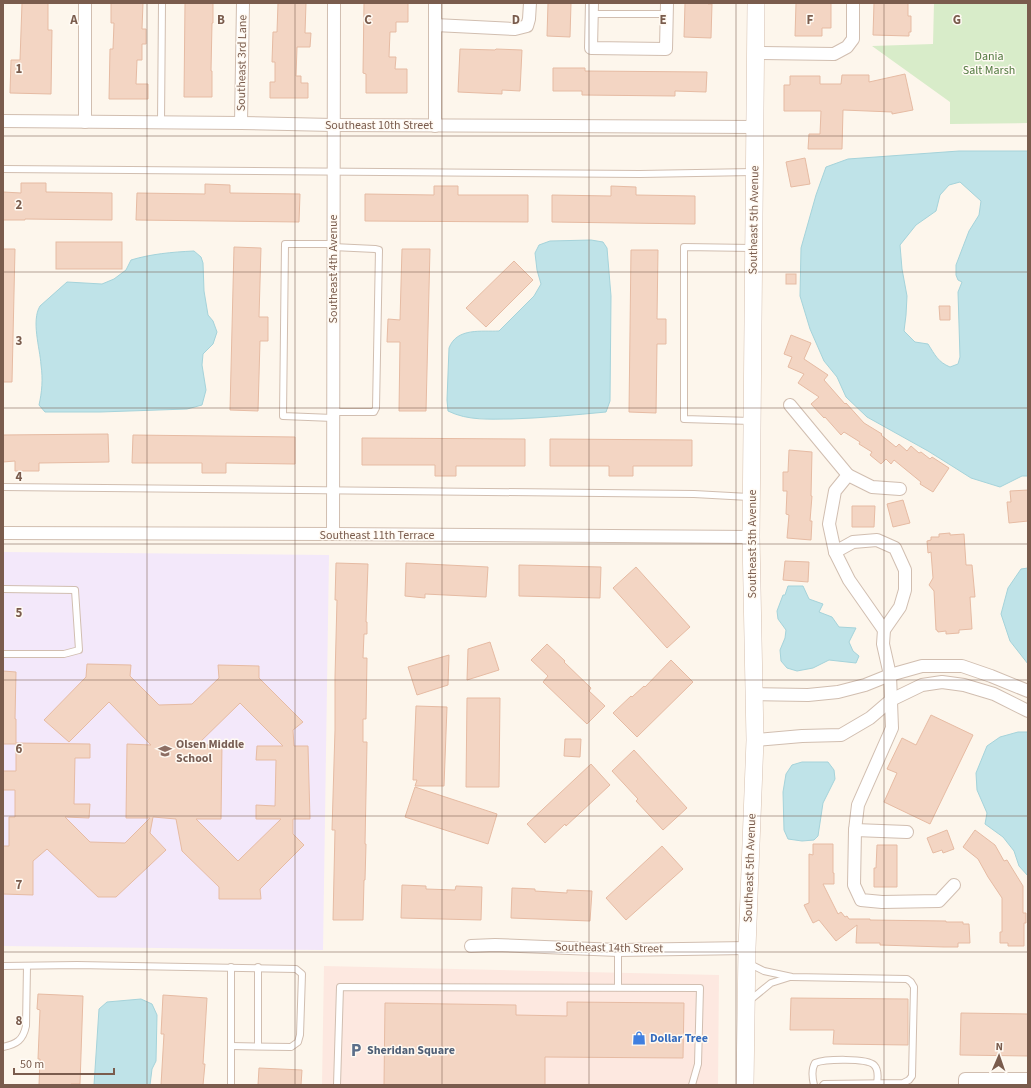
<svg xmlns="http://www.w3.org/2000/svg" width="1031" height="1088" font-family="'Source Sans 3',sans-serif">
  <rect width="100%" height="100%" fill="#fdf6ec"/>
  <polygon fill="#fde8e0" points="324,966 719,975 718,1085 322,1085"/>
  <polygon fill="#f3e8fa" points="3,552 329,555 323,950 3,946"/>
  <polygon fill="#d8ecc9" points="934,3 1028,3 1028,123 950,124 950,102 872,46 933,44"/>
  <g fill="#bfe3e8" stroke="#a5d3da" fill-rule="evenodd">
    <path d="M959 151H1028V476H1022L1000 487 971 478 952 466 928 451 867 417 846 397 837 377 824 361 810 329 800 296 801 248 816 195 826 167 848 159ZM960 182 981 201 979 215 969 231 956 265V275L958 280 962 282 958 292 960 357 958 364 950 367C938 362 935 355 928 344L915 342 904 331 906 315 907 296 902 269 900 245 916 225 936 211 940 195 949 185Z"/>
    <path d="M591 240 603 242 607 248 611 296 610 401 606 412C574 415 543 418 511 419 490 419 468 421 448 411L447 400 449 348C457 327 482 332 499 331L534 296 541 284 537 270 535 253 539 245 550 241Z"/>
    <path d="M194 251 201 257 203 263 204 291 208 315 213 321 217 332 213 344 203 354 202 365 206 390 202 405 187 409 100 412H45L39 405C42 392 43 379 41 365 40 348 31 321 40 306L67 282 102 284 114 279 126 270 131 260C151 254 172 252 194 251Z"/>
    <polygon points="1028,568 1028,664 1010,641 1001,614 1008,588 1021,569"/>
    <polygon points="788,586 803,586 809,599 823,604 819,612 832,617 839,627 856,628 849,642 853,651 859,656 856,663 829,660 813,668 797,671 787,668 781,661 780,650 785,638 786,630 778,619 777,611 783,595 785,595"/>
    <polygon points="1018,732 1028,732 1028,876 1019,866 1014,851 1003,837 985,824 987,813 977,790 976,773 987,746 1000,737"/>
    <polygon points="802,762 828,762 834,770 835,779 823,803 818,836 814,840 802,841 788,839 784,830 783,792 786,774 792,765"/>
    <polygon points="141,999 152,1004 157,1015 156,1061 152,1069 150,1085 94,1085 99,1009 107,1002"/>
  </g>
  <g fill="#f3d5c3" stroke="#e6bba3" fill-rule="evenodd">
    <polygon points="22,3 48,3 48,30 52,30 51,94 10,93 11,60 20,60"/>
    <polygon points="111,3 143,3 142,29 146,29 146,44 142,44 142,60 137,60 136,84 148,84 148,99 109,99 110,49 113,49 114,23 111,23"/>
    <polygon points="185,3 213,3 213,23 212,23 211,71 212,71 212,97 184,97"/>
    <polygon points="278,3 306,3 305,33 311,33 310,47 297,47 296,76 301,76 301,83 308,83 308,98 270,98 270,82 275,82 275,62 272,62 273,32 277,32"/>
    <polygon points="364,3 408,3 408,22 396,22 396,32 390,32 389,57 396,57 395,69 407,69 407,93 366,93 366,74 363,73"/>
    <polygon points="548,3 571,3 570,37 547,36"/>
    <polygon points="685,3 708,3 708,4 712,4 711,38 684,37"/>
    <polygon points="796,3 831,3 831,28 822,28 822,36 795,36"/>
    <polygon points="874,3 908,3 908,16 911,16 911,32 909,32 909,36 873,35"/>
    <polygon points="460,49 495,50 496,49 522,50 520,91 502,90 502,94 458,92"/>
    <polygon points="553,68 585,68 585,71 707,72 706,92 675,91 675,96 582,95 582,91 553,91"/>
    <polygon points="905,74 913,110 892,114 892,112 843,110 842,149 808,149 809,134 820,134 821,111 784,111 784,85 790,85 790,76 820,76 820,84 841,84 842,75 869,75 869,82"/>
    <polygon points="805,158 810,184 791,187 786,162"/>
    <polygon points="21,183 46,183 46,192 112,193 112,220 25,219 25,220 3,220 3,192 21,193"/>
    <polygon points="205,184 230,185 230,193 300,194 299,222 136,220 137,193 205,194"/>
    <polygon points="434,186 458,186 458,195 528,195 528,222 365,221 365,194 434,195"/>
    <polygon points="611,186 636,187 636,195 695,196 695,224 552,222 552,195 611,196"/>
    <rect x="56" y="242" width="66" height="27"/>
    <polygon points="234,247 261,248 259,317 268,317 268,341 260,341 258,411 230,410"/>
    <polygon points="3,249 15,249 12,382 3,382"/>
    <polygon points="402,249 430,249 426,411 399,411 400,342 387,342 388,319 400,320"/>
    <polygon points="631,250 658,250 657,319 666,319 666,344 657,344 656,413 629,412"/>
    <polygon points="514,261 533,280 486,327 466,308"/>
    <rect x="786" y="274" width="10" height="10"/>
    <polygon points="939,306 950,306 950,320 940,320"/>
    <polygon points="791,335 811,343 804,359 828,375 824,380 845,404 846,403 864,423 882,434 881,435 896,447 899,444 907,451 911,446 919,453 921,452 930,459 932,457 949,468 933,492 920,484 921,482 894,460 891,464 886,459 881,464 870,455 872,452 859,444 860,442 844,432 841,435 825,417 824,418 811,404 819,397 798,383 804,374 788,367 792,357 784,354"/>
    <polygon points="108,434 109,462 39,463 39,471 15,471 15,461 3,462 3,435"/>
    <polygon points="133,435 295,437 295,464 226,463 226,473 202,473 202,463 132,463"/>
    <polygon points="362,438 525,439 525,466 456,466 456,476 435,476 435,465 362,465"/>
    <polygon points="550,439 692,440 692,466 633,466 633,476 609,476 609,466 550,466"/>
    <polygon points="789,450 812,452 811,496 812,496 810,521 812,521 811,540 787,538 789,515 786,514 787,491 783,491 783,472 788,472"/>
    <polygon points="1028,490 1028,521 1009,523 1007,502 1011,502 1010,491"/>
    <polygon points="903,500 910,523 893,527 887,504"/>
    <polygon points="852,506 875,506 874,527 852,527"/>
    <polygon points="950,533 950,535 964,534 966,565 972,565 975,597 970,597 972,629 959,630 959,633 946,634 946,631 938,632 937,630 936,630 934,591 929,585 933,578 931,552 928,553 927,541 931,540 931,537 939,537 939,534"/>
    <polygon points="785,561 809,562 808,582 783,580"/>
    <polygon points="336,563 368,564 366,622 367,622 367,634 364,634 363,658 367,658 366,719 363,719 363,742 367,742 365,844 366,844 365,880 364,880 363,920 333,920 335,830 332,830 335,730 335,677 337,600 335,600"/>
    <polygon points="406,563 488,567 486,597 425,594 425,598 405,596"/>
    <polygon points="519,565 601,567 600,598 519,596"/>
    <polygon points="636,567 690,627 667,648 613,588"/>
    <polygon points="490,642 499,670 467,680 468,649"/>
    <polygon points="547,644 565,661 564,662 591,688 589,691 605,706 587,724 543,682 548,676 531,660"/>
    <polygon points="449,655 448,685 417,695 408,667"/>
    <polygon points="671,660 693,682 637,737 613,713 631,696 632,697 644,686 645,687"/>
    <path d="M87 664 131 665 130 676 159 705 192 704 219 678 218 665 259 666V678L303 722 293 730 294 746H308L310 819H293V834L304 845 260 889 261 899H219V887L182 851 176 819 153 817 150 833 166 850 116 897H98L47 849 33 861V895L3 894V846H9V817H15V790H3V771H16V744H3V671L16 672 15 719H16V743L90 744V758H75L74 804H90L89 818 65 817 90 842 125 843 150 818H126L127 744 151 745 109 702 69 742 44 720 86 677ZM240 703 283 746H257L256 760H276L275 806 256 805V819H281L238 861 196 819H221L222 745H197Z"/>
    <polygon points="467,698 500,698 499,787 466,787"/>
    <polygon points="416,706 447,707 444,786 415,786 417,780 413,780"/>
    <polygon points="931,715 973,735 930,824 884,802 897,773 887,769 902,738 916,745"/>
    <polygon points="565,739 581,739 580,757 564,756"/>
    <polygon points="634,750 687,808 663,830 636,801 638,799 612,771"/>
    <polygon points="591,764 610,785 566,826 565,824 545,843 527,824"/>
    <polygon points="415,787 497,814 488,844 405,817"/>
    <polygon points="947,830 954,849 943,853 942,850 933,853 927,838"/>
    <polygon points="975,830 995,845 1004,861 1007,860 1023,886 1023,913 1026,913 1026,923 1024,923 1024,946 1008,946 1008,943 1000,943 1000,932 1002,932 1002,898 988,877 978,859 963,847"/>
    <polygon points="813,844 833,844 833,873 834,873 834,884 823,884 838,914 841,912 845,917 847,916 849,919 870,919 870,920 946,921 946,922 963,922 963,924 969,924 970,943 958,943 958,947 944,947 880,945 880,943 856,943 857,925 836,941 819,920 813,923 804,905 809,903 809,854 813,855"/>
    <polygon points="877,845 897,845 897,887 874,887 874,868 876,868"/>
    <polygon points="662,846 683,869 626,920 606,898"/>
    <polygon points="402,885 426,886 426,889 455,890 456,886 482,887 481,920 401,918"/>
    <polygon points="512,888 535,889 535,891 567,893 567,890 592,891 590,921 511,918"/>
    <polygon points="38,994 83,996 80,1084 71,1084 71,1085 39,1085 40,1059 38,1059 40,1010 37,1009"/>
    <polygon points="163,995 207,998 203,1064 205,1064 203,1085 161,1085 164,1034 161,1034"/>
    <polygon points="791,998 908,999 908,1045 833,1044 834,1030 790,1030"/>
    <polygon points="567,1002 684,1003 683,1058 545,1057 545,1085 384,1085 385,1003 516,1005 516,1015 567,1016"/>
    <polygon points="961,1013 1028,1014 1028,1056 960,1055"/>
    <polygon points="259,1068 302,1070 301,1085 258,1085"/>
  </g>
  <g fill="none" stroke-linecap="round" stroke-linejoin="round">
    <g stroke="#d1beb0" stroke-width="8">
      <g id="lane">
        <polyline points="591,14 667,14"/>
        <polyline points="161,122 162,3"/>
        <polyline points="3,169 640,174 753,172"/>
        <polyline points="333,412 374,412 376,408 379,250 375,249 333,247"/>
        <polyline points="333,418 283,416 285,244 333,244"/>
        <polyline points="751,421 684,419 684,247 752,248"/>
        <polyline points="3,487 694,494 749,497"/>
        <polyline points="3,589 75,590 79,650 64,654 3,654"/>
        <polyline points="748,963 764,971 792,977 907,979 911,982 914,987 912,1076 909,1080 903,1083 824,1084 823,1085"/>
        <polyline points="3,966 77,965 296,969 302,974 300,1035 298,1042 291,1047 231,1046"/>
        <polyline points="231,967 231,1085"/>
        <polyline points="258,967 258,1046"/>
        <polyline points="618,987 618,950"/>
        <polyline points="749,1001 771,983 790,977"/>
        <path d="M3 1047C17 1044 23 1040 26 1026L27 966"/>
        <polyline points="337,1085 340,987 700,988 698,1064 692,1085"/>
        <path d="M814 1085C812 1077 811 1070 815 1063 825 1059 867 1058 874 1065 878 1069 878 1077 877 1083"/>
      </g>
    </g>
    <g stroke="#d1beb0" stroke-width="14">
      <g id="street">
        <polyline points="435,3 435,126"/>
        <polyline points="592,3 591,48 666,49 667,3"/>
        <polyline points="435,25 515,29 527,26 529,19 530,3"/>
        <polyline points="755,53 834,54 847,47 853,39 853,3"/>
        <polyline points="3,121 241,123 333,125 755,127"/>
        <polyline points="85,122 85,3"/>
        <polyline points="241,123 243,3"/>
        <polyline points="790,405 848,475 872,487 900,489"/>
        <polyline points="848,475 835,491 829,524 835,552 849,580 884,630"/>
        <polyline points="3,533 333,534 751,537"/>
        <polyline points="333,534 334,3"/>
        <polyline points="835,552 853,542 877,540 895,548 905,570 905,590 900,607 884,630 883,644 890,675 892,728 858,805 855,830 854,885 861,900 882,902 939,901 954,885"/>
        <polyline points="754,694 808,695 838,692 865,685 890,675 922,666 962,666 991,676 1028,691"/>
        <polyline points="755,740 802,736 841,735 870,718 891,700 922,685 942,682 964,685 994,694 1028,711"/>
        <polyline points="855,830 907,832"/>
        <polyline points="471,946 495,945 618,950 747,948"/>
        <polyline points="965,1085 965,1079 1028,1079"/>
      </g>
    </g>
    <g stroke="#d6c0b0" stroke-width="18">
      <polyline id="secondary" points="745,1085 747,948 755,740 751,537 756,3"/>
    </g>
    <use href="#lane" stroke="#fff" stroke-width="6"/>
    <use href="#street" stroke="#fff" stroke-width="12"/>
    <use href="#secondary" stroke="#fff" stroke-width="17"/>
  </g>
  <path fill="none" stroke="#7a5c4d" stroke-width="1" stroke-opacity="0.55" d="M147 3V1085M295 3V1085M442 3V1085M589 3V1085M736 3V1085M884 3V1085M3 136H1028M3 272H1028M3 408H1028M3 544H1028M3 680H1028M3 816H1028M3 952H1028"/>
  <defs>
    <g id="school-bare" transform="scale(1.08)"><path d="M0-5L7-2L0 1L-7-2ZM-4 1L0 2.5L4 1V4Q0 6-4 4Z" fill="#8d6e63" stroke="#fffaf3" stroke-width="2.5" paint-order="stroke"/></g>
    <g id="shop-bare" transform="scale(1.08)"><path d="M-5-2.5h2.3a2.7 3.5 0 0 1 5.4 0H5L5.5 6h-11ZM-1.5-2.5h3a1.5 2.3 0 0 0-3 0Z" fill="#3f7fe0" stroke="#fffaf3" stroke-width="2.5" paint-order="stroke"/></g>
    <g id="parking-bare" transform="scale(1.08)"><path d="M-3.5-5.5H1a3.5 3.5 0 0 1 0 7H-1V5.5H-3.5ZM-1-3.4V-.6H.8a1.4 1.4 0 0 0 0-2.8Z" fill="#5c6f8a" stroke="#fffaf3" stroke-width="2.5" paint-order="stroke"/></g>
  </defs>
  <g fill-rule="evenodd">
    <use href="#school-bare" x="165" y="751"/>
    <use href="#shop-bare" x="639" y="1038"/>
    <use href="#parking-bare" x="356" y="1050"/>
  </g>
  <g text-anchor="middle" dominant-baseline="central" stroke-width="3" stroke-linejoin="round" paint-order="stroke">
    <g font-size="12" fill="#537a41" stroke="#fffaf3">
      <text x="989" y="56">Dania<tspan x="989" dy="14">Salt Marsh</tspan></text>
    </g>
    <g font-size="12" fill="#7a5c4d" stroke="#fffaf3">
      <text transform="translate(242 63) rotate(-89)">Southeast 3rd Lane</text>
      <text x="379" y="125">Southeast 10th Street</text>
      <text transform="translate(754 220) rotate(-89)">Southeast 5th Avenue</text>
      <text transform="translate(333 269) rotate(-90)">Southeast 4th Avenue</text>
      <text x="377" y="535">Southeast 11th Terrace</text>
      <text transform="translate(752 544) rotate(-90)">Southeast 5th Avenue</text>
      <text transform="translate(750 868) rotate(-88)">Southeast 5th Avenue</text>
      <text transform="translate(609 948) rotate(1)">Southeast 14th Street</text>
    </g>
    <g font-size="12" font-weight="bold" fill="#785e54" stroke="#fffaf3" text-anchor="start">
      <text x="176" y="744">Olsen Middle<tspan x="176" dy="14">School</tspan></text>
    </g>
    <g font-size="12" font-weight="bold" fill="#366cbe" stroke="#fffaf3" text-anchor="start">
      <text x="650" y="1038">Dollar Tree</text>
    </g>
    <g font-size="12" font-weight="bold" fill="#4e5e75" stroke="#fffaf3" text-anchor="start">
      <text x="367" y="1050">Sheridan Square</text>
    </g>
  </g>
  <g font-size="13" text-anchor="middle" font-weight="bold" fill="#7a5c4d" stroke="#fffaf3" stroke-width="3" stroke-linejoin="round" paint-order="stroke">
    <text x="74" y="24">A</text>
    <text x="221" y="24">B</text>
    <text x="368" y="24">C</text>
    <text x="516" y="24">D</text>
    <text x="663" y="24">E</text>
    <text x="810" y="24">F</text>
    <text x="957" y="24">G</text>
    <text x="19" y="73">1</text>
    <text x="19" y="209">2</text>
    <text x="19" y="345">3</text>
    <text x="19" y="481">4</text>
    <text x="19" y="617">5</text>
    <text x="19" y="753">6</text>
    <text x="19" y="889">7</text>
    <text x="19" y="1025">8</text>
  </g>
  <rect width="1031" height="1088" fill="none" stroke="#7a5c4d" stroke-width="8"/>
  <g transform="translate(999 1056) rotate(2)" stroke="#fffaf3" stroke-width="3" paint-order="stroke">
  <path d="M0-3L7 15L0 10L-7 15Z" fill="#7a5c4d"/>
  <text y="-6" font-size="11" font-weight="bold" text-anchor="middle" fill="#7a5c4d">N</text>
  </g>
  <path d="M14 1068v6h100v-6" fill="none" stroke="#7a5c4d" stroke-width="2"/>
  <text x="20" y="1068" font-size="12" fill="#7a5c4d" stroke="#fffaf3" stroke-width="3" paint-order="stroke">50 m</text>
</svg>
